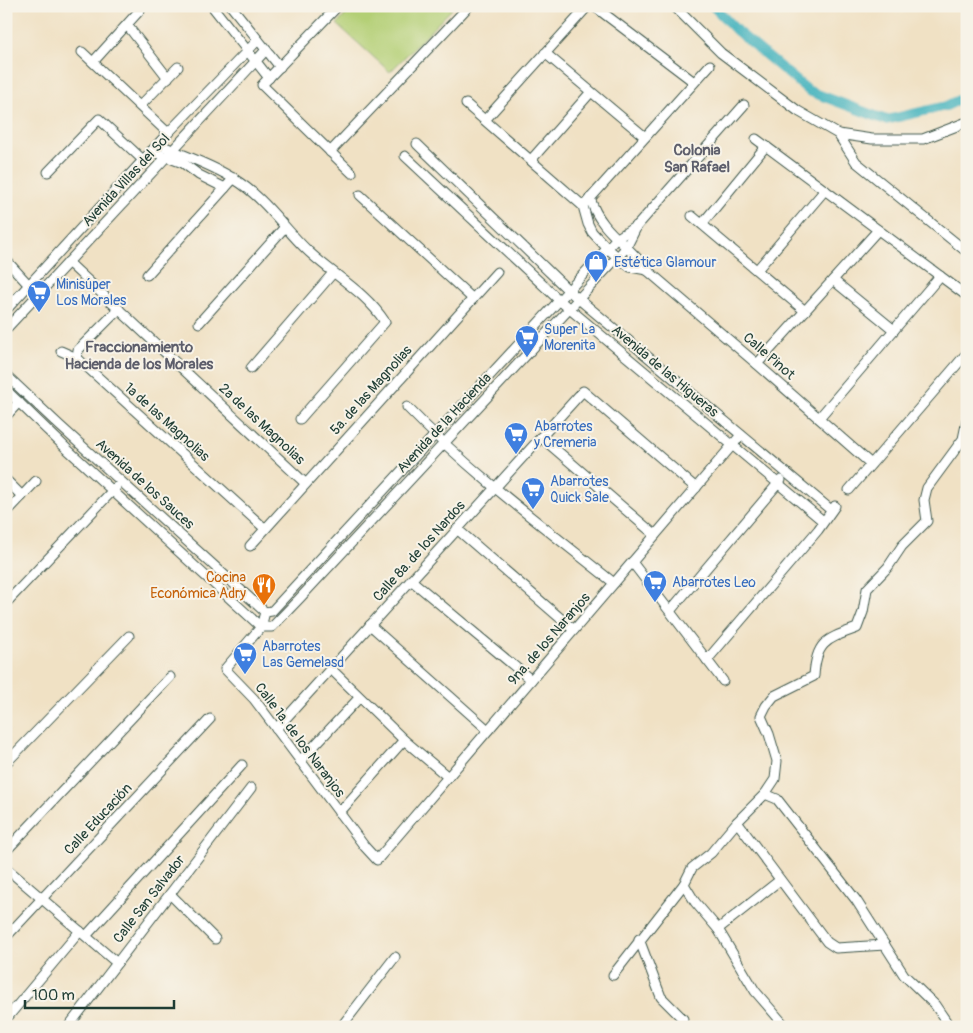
<svg xmlns="http://www.w3.org/2000/svg" width="973" height="1033" font-family="Pangolin,sans-serif">
  <rect width="100%" height="100%" fill="#f7f3e8"/>
  <filter id="ink" filterUnits="userSpaceOnUse"><feTurbulence type="fractalNoise" baseFrequency=".02" numOctaves="2"/><feDisplacementMap in="SourceGraphic" scale="10" xChannelSelector="R" yChannelSelector="G"/><feConvolveMatrix kernelMatrix="1 2 1 2 8 2 1 2 1" color-interpolation-filters="sRGB"/></filter>
  <filter id="wash" filterUnits="userSpaceOnUse"><feTurbulence type="fractalNoise" baseFrequency=".0096" numOctaves="4" result="noise"/><feDisplacementMap in="SourceGraphic" scale="20" xChannelSelector="R" yChannelSelector="G"/><feGaussianBlur stdDeviation="1.12" result="paint"/><feColorMatrix in="noise" values="0 0 0 0 0 0 0 0 0 0 0 0 0 0 0 0 0 1.4 0 .05"/><feComposite in="paint" operator="in"/></filter>
  <g filter="url(#wash)">
    <rect width="100%" height="100%" fill="#f0e1c4"/>
    <polygon fill="#b3cf75" stroke="#698654" points="354,6 448,6 452,9 390,72 337,24"/>
    <g fill="none" stroke-linecap="round" stroke-linejoin="round">
      <polyline stroke="#43b2bd" stroke-width="10" points="713,6 737,31 809,91 886,120 946,106 967,96"/>
    </g>
  </g>
  <g filter="url(#ink)">
    <g fill="none" stroke-linecap="round" stroke-linejoin="round">
      <g stroke="#3e564a" stroke-width="11">
        <g id="street">
          <polyline points="212,6 269,78"/>
          <polyline points="231,6 280,67"/>
          <polyline points="338,6 262,85 352,173"/>
          <polyline points="594,6 694,82"/>
          <polyline points="674,6 721,53 798,111 838,134 872,139 923,139 967,122"/>
          <polyline points="127,25 168,78"/>
          <polyline points="82,52 168,133"/>
          <polyline points="545,53 645,137"/>
          <polyline points="93,62 140,10"/>
          <polyline points="466,104 583,206 588,224 592,232 607,248 630,267 647,270"/>
          <polyline points="140,106 178,67"/>
          <polyline points="485,120 588,6"/>
          <polyline points="838,134 856,162 967,252"/>
          <polyline points="756,139 967,296"/>
          <path d="M159 144C183 156 211 164 234 179 264 197 283 227 307 250 333 275 365 291 385 322L300 419"/>
          <polyline points="417,144 568,290 831,510"/>
          <polyline points="151,151 183,163 199,175 225,188"/>
          <polyline points="330,152 469,6"/>
          <polyline points="405,156 559,300 823,521"/>
          <polyline points="531,160 591,92"/>
          <polyline points="48,172 99,119 143,160"/>
          <polyline points="360,195 473,299"/>
          <path d="M590 198C601 233 628 243 647 270L757 364 871 464"/>
          <polyline points="587,202 710,65"/>
          <polyline points="692,216 805,311"/>
          <polyline points="702,224 766,146"/>
          <polyline points="6,260 38,295"/>
          <polyline points="68,262 305,483"/>
          <polyline points="757,270 825,190"/>
          <polyline points="147,275 234,178"/>
          <polyline points="833,280 894,330"/>
          <polyline points="119,309 78,350 77,358 262,526 266,527"/>
          <polyline points="6,310 168,133 258,40"/>
          <polyline points="199,323 285,227"/>
          <polyline points="6,329 266,50"/>
          <polyline points="61,351 77,358"/>
          <polyline points="757,364 878,230"/>
          <polyline points="251,368 333,273"/>
          <polyline points="6,375 59,425 265,612"/>
          <polyline points="6,390 67,449 261,627"/>
          <path d="M407 407C470 472 544 527 614 583"/>
          <polyline points="6,416 19,402"/>
          <polyline points="819,418 940,276"/>
          <polyline points="541,437 655,535"/>
          <polyline points="6,480 22,496"/>
          <polyline points="849,490 967,353"/>
          <polyline points="6,513 36,481"/>
          <polyline points="457,529 574,630"/>
          <polyline points="250,546 497,272"/>
          <polyline points="632,562 723,681"/>
          <polyline points="411,580 531,680"/>
          <polyline points="6,603 116,487"/>
          <polyline points="670,611 781,480"/>
          <polyline points="265,612 261,627 225,669 254,699 365,847 377,860 741,435"/>
          <polyline points="265,612 272,611 616,239 636,226"/>
          <polyline points="370,625 488,730"/>
          <polyline points="261,627 272,627 299,599 626,248 637,226 744,105"/>
          <polyline points="707,660 818,530 835,506"/>
          <polyline points="331,669 404,740 448,777"/>
          <polyline points="276,729 583,391 696,488"/>
          <polyline points="300,761 359,698"/>
          <polyline points="6,763 129,636"/>
          <polyline points="765,794 777,799 856,900 904,975 935,1005 950,1027"/>
          <polyline points="339,813 404,740"/>
          <polyline points="737,822 827,942 836,948 885,945"/>
          <polyline points="6,851 170,677"/>
          <polyline points="6,868 117,963"/>
          <polyline points="170,894 215,939"/>
          <polyline points="718,929 780,880"/>
          <polyline points="86,936 242,765"/>
          <polyline points="6,937 210,719"/>
          <polyline points="639,939 661,997 683,1019"/>
          <polyline points="613,975 684,884"/>
          <polyline points="6,1019 80,931"/>
          <polyline points="68,1027 251,788"/>
          <polyline points="341,1027 395,957"/>
          <path d="M786 1027 755 991 718 929 695 902 684 884 692 868 711 853 737 822 765 794 775 779 777 761 769 734 761 716 766 706 774 696 814 676C816 641 827 639 857 628L863 612 867 589 888 567 902 546 927 521 924 500 927 488 963 439 967 420"/>
        </g>
      </g>
      <use href="#street" stroke="#fff" stroke-width="9"/>
    </g>
  </g>
  <defs>
    <g id="shop-pin" transform="scale(1.25)"><path d="M0 17L-7.5 6A9.5 9.5 0 1 1 7.5 6Z" fill="#3f7fe0" stroke="#f7f3e8"/><path d="M-5-2.5h2.3a2.7 3.5 0 0 1 5.4 0H5L5.5 6h-11ZM-1.5-2.5h3a1.5 2.3 0 0 0-3 0Z" fill="#fff"/></g>
    <g id="supermarket-pin" transform="scale(1.25)"><path d="M0 17L-7.5 6A9.5 9.5 0 1 1 7.5 6Z" fill="#3f7fe0" stroke="#f7f3e8"/><path d="M-6-5.5h2.5l.6 2H6L4.5 2H-2.5L-4.4-4H-6ZM-1.5 3.2a1.3 1.3 0 1 0 .1 0ZM3 3.2a1.3 1.3 0 1 0 .1 0Z" fill="#fff"/></g>
    <g id="restaurant-pin" transform="scale(1.25)"><path d="M0 17L-7.5 6A9.5 9.5 0 1 1 7.5 6Z" fill="#e8710a" stroke="#f7f3e8"/><path d="M-5-6h1v4h1v-4h1v4h1v-4h1v5L-1.5 .5V6h-2V.5L-5-1ZM5-6V6H3V1.5H1.5Q1.5-4 5-6Z" fill="#fff"/></g>
  </defs>
  <g fill-rule="evenodd">
    <use href="#shop-pin" x="596" y="262"/>
    <use href="#supermarket-pin" x="39" y="292"/>
    <use href="#supermarket-pin" x="527" y="337"/>
    <use href="#supermarket-pin" x="516" y="434"/>
    <use href="#supermarket-pin" x="533" y="489"/>
    <use href="#supermarket-pin" x="655" y="582"/>
    <use href="#restaurant-pin" x="264" y="585"/>
    <use href="#supermarket-pin" x="245" y="654"/>
  </g>
  <g text-anchor="middle" dominant-baseline="central" stroke-width="4" stroke-linejoin="round" paint-order="stroke">
    <g font-size="14" fill="#1f3d34" stroke="#f7f3e8">
      <text transform="translate(126 180) rotate(-47)">Avenida Villas del Sol</text>
      <text transform="translate(769 356) rotate(41)">Calle Pinot</text>
      <text transform="translate(665 371) rotate(40)">Avenida de las Higueras</text>
      <text transform="translate(371 390) rotate(-48)">5a. de las Magnolias</text>
      <text transform="translate(167 422) rotate(42)">1a de las Magnolias</text>
      <text transform="translate(444 423) rotate(-47)">Avenida de la Hacienda</text>
      <text transform="translate(262 424) rotate(43)">2a de las Magnolias</text>
      <text transform="translate(145 484) rotate(42)">Avenida de los Sauces</text>
      <text transform="translate(419 551) rotate(-48)">Calle 8a. de los Nardos</text>
      <text transform="translate(549 639) rotate(-49)">9na. de los Naranjos</text>
      <text transform="translate(300 740) rotate(53)">Calle 1a. de los Naranjos</text>
      <text transform="translate(98 819) rotate(-47)">Calle Educación</text>
      <text transform="translate(149 899) rotate(-52)">Calle San Salvador</text>
    </g>
    <g font-size="14" fill="#366cbe" stroke="#f7f3e8" text-anchor="start">
      <text x="614" y="262">Estética Glamour</text>
      <text x="56" y="284">Minisúper<tspan x="56" dy="16">Los Morales</tspan></text>
      <text x="544" y="329">Super La<tspan x="544" dy="16">Morenita</tspan></text>
      <text x="534" y="426">Abarrotes<tspan x="534" dy="16">y Cremeria</tspan></text>
      <text x="550" y="481">Abarrotes<tspan x="550" dy="16">Quick Sale</tspan></text>
      <text x="672" y="582">Abarrotes Leo</text>
      <text x="262" y="646">Abarrotes<tspan x="262" dy="16">Las Gemelasd</tspan></text>
    </g>
    <g font-size="14" fill="#c56008" stroke="#f7f3e8" text-anchor="end">
      <text x="246" y="577">Cocina<tspan x="246" dy="16">Económica Adry</tspan></text>
    </g>
    <g font-size="15" font-weight="bold" fill="#5d5e6b" stroke="#f7f3e8">
      <text x="697" y="150">Colonia<tspan x="697" dy="17">San Rafael</tspan></text>
      <text x="139" y="347">Fraccionamiento<tspan x="139" dy="17">Hacienda de los Morales</tspan></text>
    </g>
  </g>
  <rect width="973" height="1033" fill="none" stroke="#f7f3e8" stroke-width="25"/>
  <path d="M25 1000v8h149v-8" fill="none" stroke="#1f3d34" stroke-width="2.5"/>
  <text x="32" y="1000" font-size="15" fill="#1f3d34" stroke="#f7f3e8" stroke-width="4" paint-order="stroke">100 m</text>
</svg>
